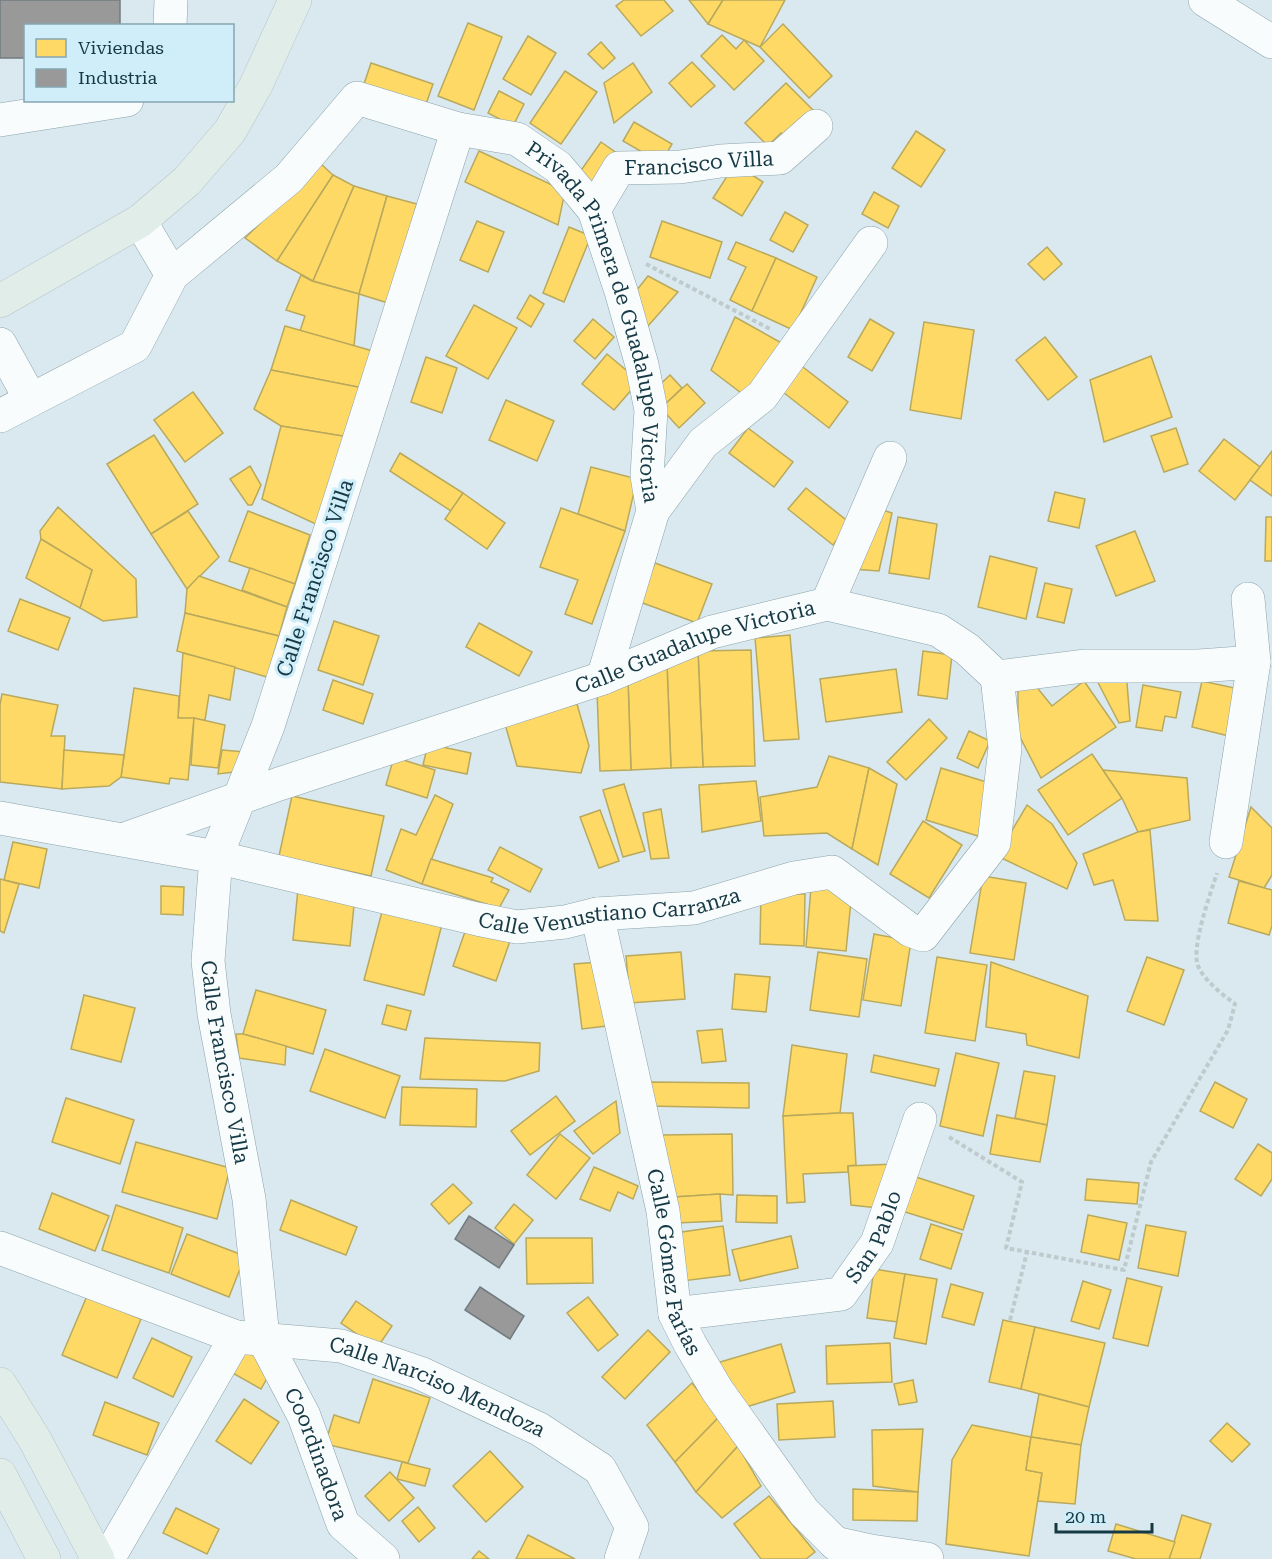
<svg xmlns="http://www.w3.org/2000/svg" width="1272" height="1559" font-family="'Roboto Serif',serif">
  <rect width="100%" height="100%" fill="#d9e9ef"/>
  <g fill="#ffd966" stroke="#b9a95c" stroke-width="1.5">
    <polygon points="624,0 664,0 673,11 641,36 616,6"/>
    <polygon points="689,0 723,0 708,24"/>
    <polygon points="723,0 785,0 760,47 708,24"/>
    <polygon points="468,23 502,37 474,110 438,96"/>
    <polygon points="783,24 832,76 809,98 760,47"/>
    <polygon points="722,35 736,49 744,40 764,61 734,90 701,56"/>
    <polygon points="528,36 556,53 531,95 503,79"/>
    <polygon points="601,42 615,58 603,69 588,54"/>
    <polygon points="692,62 715,86 691,107 669,83"/>
    <polygon points="371,63 433,84 425,107 363,87"/>
    <polygon points="633,63 652,92 614,123 604,83"/>
    <polygon points="565,71 597,92 561,144 530,123"/>
    <polygon points="786,83 816,113 788,139 781,133 768,146 745,123"/>
    <polygon points="499,91 524,104 513,126 488,113"/>
    <polygon points="634,122 672,144 661,163 623,141"/>
    <polygon points="916,131 945,150 921,187 892,168"/>
    <polygon points="601,142 618,154 594,188 577,176"/>
    <polygon points="479,151 565,191 558,225 465,182"/>
    <polygon points="321,164 333,175 277,261 245,238"/>
    <polygon points="735,164 763,182 742,216 713,198"/>
    <polygon points="333,175 354,186 313,281 277,261"/>
    <polygon points="354,186 387,196 359,294 313,281"/>
    <polygon points="874,192 899,206 888,228 862,214"/>
    <polygon points="387,196 417,204 388,303 359,294"/>
    <polygon points="785,212 808,225 793,252 770,240"/>
    <polygon points="477,221 504,232 488,272 460,260"/>
    <polygon points="662,221 722,242 710,278 650,257"/>
    <polygon points="569,227 591,236 564,302 543,293"/>
    <polygon points="736,242 776,258 752,311 730,300 746,267 728,259"/>
    <polygon points="1047,247 1062,264 1044,280 1028,264"/>
    <polygon points="776,258 817,277 793,330 752,311"/>
    <polygon points="301,275 312,281 359,294 354,346 300,331 305,316 286,310"/>
    <polygon points="648,276 678,292 648,326 632,296"/>
    <polygon points="530,295 544,304 531,327 517,318"/>
    <polygon points="474,305 517,328 488,379 446,356"/>
    <polygon points="735,317 787,346 749,399 711,370"/>
    <polygon points="593,319 614,337 595,359 574,341"/>
    <polygon points="870,319 894,333 872,371 848,357"/>
    <polygon points="924,322 974,330 961,419 910,410"/>
    <polygon points="285,326 373,351 363,388 271,370"/>
    <polygon points="1045,337 1077,377 1048,400 1016,360"/>
    <polygon points="607,354 639,381 614,410 582,384"/>
    <polygon points="1151,356 1172,417 1104,442 1090,380"/>
    <polygon points="426,357 457,368 442,413 411,402"/>
    <polygon points="799,364 848,402 829,428 779,389"/>
    <polygon points="271,370 363,388 349,437 281,426 254,409"/>
    <polygon points="670,375 682,388 661,408 649,395"/>
    <polygon points="687,384 705,403 679,428 661,408"/>
    <polygon points="193,392 223,433 185,462 154,420"/>
    <polygon points="506,400 554,421 537,461 489,440"/>
    <polygon points="281,426 349,437 320,526 262,499"/>
    <polygon points="748,428 793,462 774,487 729,453"/>
    <polygon points="1176,428 1188,464 1164,472 1151,436"/>
    <polygon points="154,435 198,504 151,534 107,464"/>
    <polygon points="1224,439 1260,467 1235,500 1199,471"/>
    <polygon points="1272,451 1272,496 1250,480"/>
    <polygon points="400,453 463,493 451,511 390,471"/>
    <polygon points="250,466 261,485 252,505 248,505 230,479"/>
    <polygon points="591,467 637,479 625,531 578,514"/>
    <polygon points="806,488 850,523 833,545 788,509"/>
    <polygon points="1055,492 1085,499 1079,528 1048,521"/>
    <polygon points="463,493 505,523 487,549 445,519"/>
    <polygon points="58,507 136,579 137,617 103,621 80,608 92,570 41,539 40,531"/>
    <polygon points="873,507 892,513 879,571 852,569"/>
    <polygon points="561,508 625,531 592,624 565,614 578,580 540,567"/>
    <polygon points="188,511 219,557 187,589 151,534"/>
    <polygon points="248,511 310,535 295,584 229,561"/>
    <polygon points="898,517 937,524 929,579 889,573"/>
    <polygon points="1266,517 1272,517 1272,561 1265,561"/>
    <polygon points="1135,531 1155,581 1116,596 1096,546"/>
    <polygon points="41,539 92,570 80,608 26,578"/>
    <polygon points="990,556 1037,568 1026,619 978,607"/>
    <polygon points="655,563 712,584 697,623 640,602"/>
    <polygon points="250,568 295,584 287,607 242,590"/>
    <polygon points="199,576 287,607 279,636 185,613 187,589"/>
    <polygon points="1045,583 1072,589 1064,623 1037,617"/>
    <polygon points="20,599 70,618 58,650 8,631"/>
    <polygon points="185,613 279,636 267,677 177,651"/>
    <polygon points="334,621 379,636 363,685 318,670"/>
    <polygon points="479,623 532,652 519,676 466,647"/>
    <polygon points="790,635 799,739 764,741 755,638"/>
    <polygon points="751,650 755,766 703,767 698,651"/>
    <polygon points="698,651 703,767 671,768 667,664"/>
    <polygon points="923,651 952,655 947,699 918,695"/>
    <polygon points="183,653 235,667 230,700 209,695 205,720 178,718"/>
    <polygon points="667,664 671,768 631,770 628,680"/>
    <polygon points="896,669 902,712 826,722 820,679"/>
    <polygon points="1126,670 1130,721 1119,723 1092,671"/>
    <polygon points="333,680 373,694 363,724 323,710"/>
    <polygon points="628,680 631,770 600,771 597,691"/>
    <polygon points="1084,681 1116,727 1041,778 1018,733 1018,686 1035,685 1052,706"/>
    <polygon points="1202,681 1239,689 1229,736 1192,727"/>
    <polygon points="1143,685 1181,692 1176,718 1165,716 1162,731 1136,727"/>
    <polygon points="134,688 179,696 178,718 194,718 188,780 170,778 169,784 121,777"/>
    <polygon points="2,694 58,705 51,736 65,736 62,789 0,782 0,705"/>
    <polygon points="577,704 589,746 581,773 517,766 505,724"/>
    <polygon points="194,718 225,725 218,768 191,765"/>
    <polygon points="929,719 947,738 906,780 887,762"/>
    <polygon points="969,731 990,741 978,768 957,758"/>
    <polygon points="428,744 471,753 467,774 423,765"/>
    <polygon points="64,750 124,755 121,777 109,786 62,789"/>
    <polygon points="222,750 245,752 242,771 218,774"/>
    <polygon points="1092,754 1122,798 1068,835 1038,790"/>
    <polygon points="829,756 869,768 852,849 827,833 764,836 760,797 817,787"/>
    <polygon points="394,757 435,770 427,798 386,785"/>
    <polygon points="869,768 897,784 878,865 852,849"/>
    <polygon points="941,768 993,784 978,836 926,820"/>
    <polygon points="1103,770 1187,778 1190,820 1138,832 1122,798"/>
    <polygon points="756,781 761,821 702,832 699,785"/>
    <polygon points="624,784 645,851 623,857 603,790"/>
    <polygon points="435,795 453,804 422,884 386,870 401,829 416,835"/>
    <polygon points="292,796 384,816 371,876 279,856"/>
    <polygon points="1027,805 1052,824 1077,863 1067,889 997,856"/>
    <polygon points="1251,807 1272,828 1272,875 1264,888 1229,877"/>
    <polygon points="661,809 669,858 651,859 643,813"/>
    <polygon points="600,810 619,861 599,868 580,817"/>
    <polygon points="923,821 962,845 929,898 890,874"/>
    <polygon points="1150,830 1158,921 1125,920 1113,880 1094,885 1083,854 1138,832"/>
    <polygon points="13,842 47,849 39,888 4,880"/>
    <polygon points="500,847 542,869 530,892 488,870"/>
    <polygon points="431,859 493,878 491,882 509,890 499,908 422,884"/>
    <polygon points="983,876 1026,883 1014,960 970,953"/>
    <polygon points="0,879 19,884 4,933 0,931"/>
    <polygon points="1239,881 1272,890 1272,926 1269,935 1228,923"/>
    <polygon points="161,886 184,887 183,915 161,914"/>
    <polygon points="811,888 852,891 846,951 806,947"/>
    <polygon points="298,889 355,895 350,946 293,940"/>
    <polygon points="761,893 805,894 804,946 760,944"/>
    <polygon points="383,908 442,924 424,995 364,980"/>
    <polygon points="467,926 510,941 496,981 453,966"/>
    <polygon points="874,934 911,941 901,1006 863,1000"/>
    <polygon points="681,952 685,999 630,1003 626,956"/>
    <polygon points="818,952 867,959 859,1017 810,1010"/>
    <polygon points="937,957 987,965 975,1041 925,1033"/>
    <polygon points="1147,957 1184,970 1164,1025 1127,1011"/>
    <polygon points="599,962 606,1026 582,1029 574,964"/>
    <polygon points="991,962 1088,996 1079,1058 1027,1045 1026,1034 986,1027"/>
    <polygon points="735,974 770,977 766,1012 732,1009"/>
    <polygon points="256,990 326,1010 313,1054 243,1034"/>
    <polygon points="84,995 135,1008 121,1062 71,1049"/>
    <polygon points="387,1005 411,1011 406,1030 382,1024"/>
    <polygon points="722,1029 726,1061 702,1063 697,1031"/>
    <polygon points="236,1034 243,1034 286,1046 285,1065 239,1058"/>
    <polygon points="425,1038 540,1043 539,1071 505,1081 420,1079"/>
    <polygon points="792,1045 847,1054 840,1113 783,1116"/>
    <polygon points="325,1049 400,1076 385,1118 310,1091"/>
    <polygon points="956,1053 999,1063 983,1136 940,1126"/>
    <polygon points="874,1055 939,1069 935,1086 871,1072"/>
    <polygon points="1024,1071 1055,1076 1047,1125 1015,1118"/>
    <polygon points="648,1082 749,1083 749,1108 648,1106"/>
    <polygon points="1215,1082 1247,1099 1233,1128 1200,1111"/>
    <polygon points="402,1087 477,1089 476,1127 400,1125"/>
    <polygon points="556,1096 575,1121 530,1155 511,1131"/>
    <polygon points="66,1098 134,1120 120,1164 52,1142"/>
    <polygon points="616,1101 620,1133 593,1154 574,1131"/>
    <polygon points="840,1113 853,1113 856,1165 848,1166 848,1172 803,1174 805,1202 787,1203 783,1116"/>
    <polygon points="997,1115 1047,1125 1040,1162 990,1154"/>
    <polygon points="560,1134 590,1158 556,1199 527,1175"/>
    <polygon points="732,1134 733,1195 720,1194 674,1197 662,1135"/>
    <polygon points="136,1142 230,1168 217,1219 122,1192"/>
    <polygon points="1258,1144 1272,1153 1272,1179 1261,1196 1235,1179"/>
    <polygon points="895,1164 878,1208 851,1205 848,1166"/>
    <polygon points="594,1167 638,1186 633,1199 618,1192 610,1211 580,1199"/>
    <polygon points="913,1176 974,1196 963,1230 902,1211"/>
    <polygon points="1087,1179 1139,1183 1137,1204 1085,1200"/>
    <polygon points="453,1184 472,1203 449,1224 431,1204"/>
    <polygon points="52,1193 109,1216 95,1251 39,1229"/>
    <polygon points="720,1194 722,1221 676,1223 674,1197"/>
    <polygon points="737,1195 777,1196 777,1223 736,1222"/>
    <polygon points="291,1200 357,1227 346,1255 280,1230"/>
    <polygon points="514,1204 533,1220 514,1244 495,1228"/>
    <polygon points="116,1205 183,1228 169,1273 102,1250"/>
    <polygon points="1088,1215 1127,1223 1119,1260 1081,1252"/>
    <polygon points="931,1224 962,1234 951,1269 920,1259"/>
    <polygon points="1146,1225 1186,1232 1178,1276 1138,1268"/>
    <polygon points="723,1226 730,1275 682,1281 675,1233"/>
    <polygon points="187,1234 245,1256 229,1297 171,1274"/>
    <polygon points="791,1236 798,1268 740,1281 732,1250"/>
    <polygon points="526,1238 592,1238 593,1283 527,1284"/>
    <polygon points="874,1269 905,1274 898,1322 867,1318"/>
    <polygon points="905,1274 937,1279 926,1344 894,1338"/>
    <polygon points="1127,1278 1162,1287 1148,1346 1113,1338"/>
    <polygon points="1083,1281 1111,1290 1099,1329 1071,1321"/>
    <polygon points="951,1284 983,1293 974,1325 942,1317"/>
    <polygon points="87,1296 141,1319 117,1378 62,1355"/>
    <polygon points="588,1297 618,1335 598,1351 567,1313"/>
    <polygon points="356,1301 392,1326 377,1348 341,1323"/>
    <polygon points="1003,1320 1035,1327 1021,1389 989,1382"/>
    <polygon points="1035,1327 1105,1343 1089,1407 1021,1389"/>
    <polygon points="648,1330 670,1352 625,1399 602,1377"/>
    <polygon points="152,1338 192,1357 173,1397 133,1378"/>
    <polygon points="890,1343 892,1382 827,1384 826,1346"/>
    <polygon points="781,1344 795,1392 746,1407 717,1363"/>
    <polygon points="244,1346 275,1364 261,1389 229,1371"/>
    <polygon points="373,1379 430,1398 408,1463 325,1444 334,1415 359,1423"/>
    <polygon points="913,1380 917,1402 899,1405 894,1384"/>
    <polygon points="692,1383 719,1417 675,1462 647,1425"/>
    <polygon points="1039,1394 1089,1407 1081,1445 1031,1437"/>
    <polygon points="244,1399 279,1422 251,1464 216,1441"/>
    <polygon points="833,1401 835,1437 779,1440 777,1404"/>
    <polygon points="105,1402 159,1423 147,1455 93,1435"/>
    <polygon points="719,1417 738,1446 696,1492 675,1462"/>
    <polygon points="1227,1423 1250,1444 1232,1462 1210,1441"/>
    <polygon points="972,1425 1031,1437 1026,1470 1042,1473 1029,1556 946,1544 952,1460"/>
    <polygon points="923,1429 918,1492 873,1486 872,1430"/>
    <polygon points="1031,1437 1081,1445 1075,1504 1038,1501 1042,1473 1026,1470"/>
    <polygon points="738,1446 761,1486 722,1518 696,1492"/>
    <polygon points="490,1451 523,1487 486,1522 453,1486"/>
    <polygon points="402,1462 430,1469 425,1486 397,1479"/>
    <polygon points="390,1472 414,1498 389,1521 365,1496"/>
    <polygon points="853,1489 918,1492 917,1521 853,1520"/>
    <polygon points="769,1496 815,1552 806,1559 761,1559 734,1524"/>
    <polygon points="418,1507 435,1528 419,1542 402,1521"/>
    <polygon points="176,1508 219,1529 207,1554 163,1533"/>
    <polygon points="1182,1515 1211,1524 1200,1559 1169,1559"/>
    <polygon points="1116,1524 1175,1542 1169,1559 1136,1559 1108,1551"/>
    <polygon points="528,1535 575,1559 516,1559"/>
    <polygon points="479,1551 489,1559 472,1559"/>
  </g>
  <g fill="#999" stroke="#727c80" stroke-width="1.5">
    <polygon points="0,0 120,0 120,26 26,26 26,58 0,58"/>
    <polygon points="469,1216 514,1245 499,1268 455,1239"/>
    <polygon points="480,1287 524,1316 510,1339 465,1310"/>
  </g>
  <g fill="none" stroke-linecap="round" stroke-linejoin="round">
    <g stroke="#8aa3ab" stroke-width="34">
      <g id="minor">
        <polyline points="1205,0 1272,42"/>
        <polyline points="170,26 171,0"/>
        <polyline points="0,120 127,100"/>
        <path id="s1" d="M458 129 517 139 558 167 594 210 621 291 642 365 651 410 647 476 653 511 603 678"/>
        <path id="s2" d="M594 210 619 168 680 167 721 161 780 158 816 126"/>
        <polyline points="140,221 172,275"/>
        <polyline points="0,344 31,400"/>
        <path id="s3" d="M0 416 135 346 172 275 289 178 357 98 458 129 268 726 216 857 208 961 214 1014 249 1199 263 1338 304 1416 343 1524 383 1559"/>
        <polyline points="653,511 703,443 762,396 871,243"/>
        <polyline points="827,604 890,458"/>
        <path id="s4" d="M0 818 216 857 477 919 517 927 565 922 597 914 694 908 794 878 832 872 910 930 923 935 994 843 1005 748 997 677"/>
        <path id="s5" d="M125 839 279 784 603 678 712 632 827 604 938 630 967 649 997 677 1084 666H1199L1254 662"/>
        <polyline points="1226,842 1254,662 1248,599"/>
        <path id="s6" d="M597 914 663 1211 675 1314 690 1344 717 1390 804 1512 835 1543 854 1559"/>
        <polyline points="0,1248 236,1337"/>
        <path id="s7" d="M675 1314 841 1294 877 1243 920 1119"/>
        <polyline points="835,1543 871,1551 927,1559"/>
        <path id="s8" d="M108 1559 236 1337 341 1346 420 1373 539 1429 600 1469 632 1527 621 1559"/>
      </g>
    </g>
    <g stroke="#b6c4c9" stroke-width="34">
      <g id="major">
        <polyline points="0,301 140,221 187,181 230,131 256,85 295,0"/>
        <polyline points="0,1384 35,1440 98,1559"/>
        <polyline points="0,1475 44,1559"/>
      </g>
    </g>
    <g stroke="#bfcacc" stroke-width="4" stroke-dasharray="4.5 3" stroke-linecap="butt">
      <polyline points="646,264 770,329"/>
      <path d="M949 1137 1022 1182 1006 1248 1124 1270 1151 1162 1228 1030 1235 1004C1222 994 1206 982 1199 968 1189 951 1211 892 1217 873"/>
      <polyline points="1010,1320 1027,1252"/>
    </g>
    <use href="#minor" stroke="#f9fcfd" stroke-width="33"/>
    <use href="#major" stroke="#e0ede9" stroke-width="33"/>
  </g>
  <g text-anchor="middle" dominant-baseline="central" stroke-width="6" stroke-linejoin="round" paint-order="stroke">
    <g font-size="21" fill="#163a45" stroke="#cfeef9">
      <text stroke="none"><textPath href="#s2" startOffset="129">Francisco Villa</textPath></text>
      <text stroke="none"><textPath href="#s1" startOffset="270">Privada Primera de Guadalupe Victoria</textPath></text>
      <text transform="translate(315 578) rotate(-72)">Calle Francisco Villa</text>
      <text stroke="none"><textPath href="#s5" startOffset="602">Calle Guadalupe Victoria</textPath></text>
      <text stroke="none"><textPath href="#s4" startOffset="622">Calle Venustiano Carranza</textPath></text>
      <text stroke="none"><textPath href="#s3" startOffset="1569">Calle Francisco Villa</textPath></text>
      <text stroke="none"><textPath href="#s7" startOffset="234">San Pablo</textPath></text>
      <text stroke="none"><textPath href="#s6" startOffset="357">Calle Gómez Farías</textPath></text>
      <text stroke="none"><textPath href="#s8" startOffset="466">Calle Narciso Mendoza</textPath></text>
      <text stroke="none"><textPath href="#s3" startOffset="1976">Coordinadora</textPath></text>
    </g>
  </g>
  <rect x="24" y="24" width="210" height="78" fill="#cfeef9" stroke="#85a6b1" stroke-width="1.5"/>
  <rect x="36" y="39" width="30" height="18" fill="#ffd966" stroke="#85a6b1" stroke-width="1.5"/>
  <text x="78" y="54" font-size="18" fill="#163a45">Viviendas</text>
  <rect x="36" y="69" width="30" height="18" fill="#999999" stroke="#85a6b1" stroke-width="1.5"/>
  <text x="78" y="84" font-size="18" fill="#163a45">Industria</text>
  <path d="M1056 1523v9h96v-9" fill="none" stroke="#163a45" stroke-width="3"/>
  <text x="1065" y="1523" font-size="18" fill="#163a45" stroke="#cfeef9" stroke-width="4.5" paint-order="stroke">20 m</text>
</svg>
